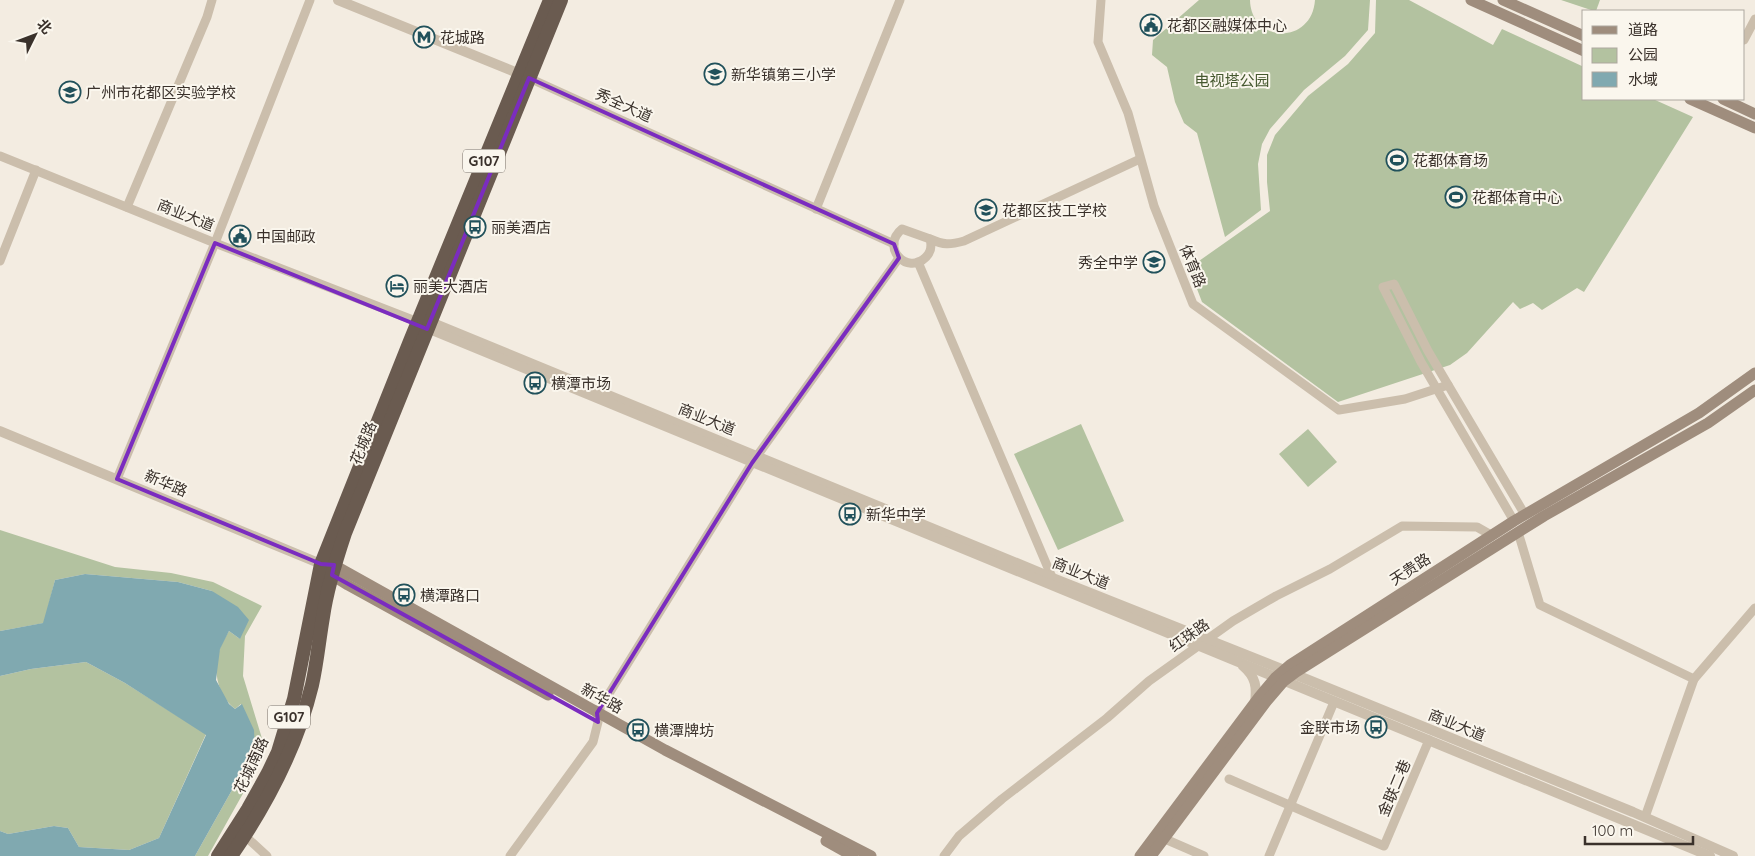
<svg xmlns="http://www.w3.org/2000/svg" width="1755" height="856" font-family="Quicksand,'Noto Sans SC',sans-serif">
  <rect width="100%" height="100%" fill="#f3ece1"/>
  <g fill="#b3c2a0">
    <path d="M1199 0H1250C1251 44 1312 45 1315 0H1370L1368 30 1345 56 1304 90 1270 129 1262 144 1258 164 1261 210 1225 237 1197 133 1184 123 1175 102 1167 67 1152 55 1153 40Z"/>
    <polygon points="1376,0 1409,0 1493,45 1502,29 1584,67 1584,99 1653,99 1693,117 1584,292 1577,288 1542,310 1533,303 1520,309 1513,302 1467,353 1450,365 1338,402 1202,302 1189,268 1270,211 1267,182 1267,155 1275,135 1308,96 1348,64 1375,33"/>
    <polygon points="1561,0 1600,0 1596,11 1594,11"/>
    <polygon points="1081,424 1124,521 1058,550 1014,454"/>
    <polygon points="1308,429 1337,462 1308,487 1279,454"/>
    <path d="M0 530 115 567 171 573 213 582 262 606 245 636 243 676 264 745 259 765 208 856H195L255 749 241 704 235 709C217 695 212 669 220 648 222 642 226 636 229 631L240 639 212 591 178 582 85 574 55 580 44 623 0 631Z"/>
    <polygon points="86,662 125,683 206,734 159,838 129,850 79,847 68,828 54,826 8,834 0,831 0,676 31,669"/>
  </g>
  <polygon fill="#80a9b0" points="85,574 178,582 212,591 238,607 249,620 240,639 229,631 220,649 216,680 229,704 235,709 242,704 254,730 255,749 195,856 0,856 0,831 8,834 54,826 68,828 79,847 129,850 159,838 206,735 125,683 86,662 31,669 0,676 0,631 43,623 55,580"/>
  <g fill="none" stroke-linecap="round" stroke-linejoin="round">
    <g stroke="#cbbeac" stroke-width="9">
      <polyline points="1101,0 1098,42 1128,113 1154,206 1193,304 1339,410 1405,399 1448,385"/>
      <polyline points="1744,40 1755,19"/>
      <polyline points="529,78 894,244"/>
      <polyline points="0,156 215,243 418,322"/>
      <polyline points="127,207 207,17 212,0"/>
      <polyline points="816,209 900,0"/>
      <path d="M902 229 930 239C932 246 931 252 926 257 907 276 880 247 902 229Z"/>
      <path d="M930 239C944 245 949 245 964 241L1140 159"/>
      <polyline points="0,261 36,170"/>
      <polyline points="918,262 1054,582"/>
      <polyline points="117,479 215,243 310,0"/>
      <polyline points="1514,521 1421,362 1383,287 1394,284 1428,351 1525,515"/>
      <polyline points="1518,532 1540,605 1694,679"/>
      <polyline points="1229,779 1384,846 1429,740"/>
      <polyline points="1645,817 1694,679 1755,608"/>
      <polyline points="1160,835 1165,839 1204,856"/>
      <polyline points="245,836 267,856"/>
      <polyline points="510,856 593,742 598,722 597,713 752,463 899,258"/>
      <polyline points="944,856 959,836 1002,799 1107,718 1149,681 1233,621 1276,596 1330,569 1402,526 1477,527 1491,535"/>
      <polyline points="1269,856 1334,702"/>
    </g>
    <g stroke="#cbbeac" stroke-width="10">
      <polyline points="338,0 525,76"/>
      <polyline points="424,322 430,322 438,325 1053,578 1284,670 1633,812 1733,856"/>
      <polyline points="422,326 1710,856"/>
      <polyline points="0,431 321,564"/>
      <path d="M1243 666C1256 677 1257 687 1255 703"/>
    </g>
    <g stroke="#9f8d7d" stroke-width="11">
      <polyline points="1471,0 1584,51"/>
      <polyline points="1503,0 1584,36"/>
      <polyline points="1690,99 1755,128"/>
      <polyline points="1723,99 1755,114"/>
      <polyline points="326,564 334,565 665,750 871,856"/>
      <polyline points="327,571 332,575 348,585 548,695"/>
      <polyline points="826,841 853,856"/>
      <polyline points="1140,856 1259,697 1275,678 1290,665 1514,521 1699,413 1755,373"/>
      <polyline points="1151,856 1266,702 1284,681 1296,672 1544,516 1708,423 1755,390"/>
    </g>
    <g stroke="#6a5b50" stroke-width="14">
      <polyline points="218,856 248,809 268,773 278,752 294,699 321,564 410,341 550,0"/>
      <path d="M231 856C267 804 297 747 312 685 317 663 319 640 323 617 327 588 336 560 345 533L561 0"/>
    </g>
  </g>
  <path fill="none" stroke="#7b2cbf" stroke-width="4" stroke-linejoin="round" d="M529 78 894 244 899 258 752 463 597 713 598 722 332 575 334 565 321 564 117 479 215 243 427 329Z"/>
  <defs>
    <g id="civic-ring" transform="scale(1.125)"><circle r="9.5" fill="#faf6ed" stroke="#21515b" stroke-width="1.5"/><path d="M-.6-6.5H3V-4.5H.6V-3L4-1V1h2V6H-6V1h2V-1L-.6-3ZM-1.2 2.5V6h2.4V2.5Z" fill="#21515b"/></g>
    <g id="metro-ring" transform="scale(1.125)"><circle r="9.5" fill="#faf6ed" stroke="#21515b" stroke-width="1.5"/><path d="M-5.5 5V-5H-3L0 0L3-5H5.5V5H3V-.5L0 4L-3-.5V5Z" fill="#21515b"/></g>
    <g id="school-ring" transform="scale(1.125)"><circle r="9.5" fill="#faf6ed" stroke="#21515b" stroke-width="1.5"/><path d="M0-5L7-2L0 1L-7-2ZM-4 1L0 2.5L4 1V4Q0 6-4 4Z" fill="#21515b"/></g>
    <g id="stadium-ring" transform="scale(1.125)"><circle r="9.5" fill="#faf6ed" stroke="#21515b" stroke-width="1.5"/><path d="M0-5a6.5 5 0 1 0 0 10a6.5 5 0 1 0 0-10ZM-3.5-1.8h7v3.6h-7Z" fill="#21515b"/></g>
    <g id="bus-ring" transform="scale(1.125)"><circle r="9.5" fill="#faf6ed" stroke="#21515b" stroke-width="1.5"/><path d="M-5-6H5V4H4V6H2V4H-2V6H-4V4H-5ZM-3.5-4V0h7V-4ZM-3.5 1.2v1.5H-2V1.2ZM2 1.2v1.5H3.5V1.2Z" fill="#21515b"/></g>
    <g id="hotel-ring" transform="scale(1.125)"><circle r="9.5" fill="#faf6ed" stroke="#21515b" stroke-width="1.5"/><path d="M-6-4.5h1.5V1H6V5H4.5V3h-9V5H-6ZM-4 0a1.8 1.8 0 1 1 3.6 0ZM.5 0V-2.5h3Q6-2.5 6 0Z" fill="#21515b"/></g>
  </defs>
  <g fill-rule="evenodd">
    <use href="#civic-ring" x="1151" y="25"/>
    <use href="#metro-ring" x="424" y="37"/>
    <use href="#school-ring" x="715" y="74"/>
    <use href="#school-ring" x="70" y="92"/>
    <use href="#stadium-ring" x="1397" y="160"/>
    <use href="#stadium-ring" x="1456" y="197"/>
    <use href="#school-ring" x="986" y="210"/>
    <use href="#bus-ring" x="475" y="227"/>
    <use href="#civic-ring" x="240" y="236"/>
    <use href="#school-ring" x="1154" y="262"/>
    <use href="#hotel-ring" x="397" y="286"/>
    <use href="#bus-ring" x="535" y="383"/>
    <use href="#bus-ring" x="850" y="514"/>
    <use href="#bus-ring" x="404" y="595"/>
    <use href="#bus-ring" x="1376" y="727"/>
    <use href="#bus-ring" x="638" y="730"/>
  </g>
  <g text-anchor="middle" dominant-baseline="central" stroke-width="4" stroke-linejoin="round" paint-order="stroke">
    <g fill="#faf6ed" stroke="#746c65" stroke-width="1">
      <rect x="463" y="149.5" width="42" height="23" rx="4"/>
      <rect x="268" y="705.5" width="42" height="23" rx="4"/>
    </g>
    <g font-size="14" font-weight="bold" fill="#3a312b">
      <text x="484" y="161">G107</text>
      <text x="289" y="717">G107</text>
    </g>
    <g font-size="15" fill="#3a312b" stroke="#faf6ed" text-anchor="start">
      <text x="1167" y="25">花都区融媒体中心</text>
      <text x="440" y="37">花城路</text>
      <text x="731" y="74">新华镇第三小学</text>
      <text x="86" y="92">广州市花都区实验学校</text>
      <text x="1413" y="160">花都体育场</text>
      <text x="1472" y="197">花都体育中心</text>
      <text x="1002" y="210">花都区技工学校</text>
      <text x="491" y="227">丽美酒店</text>
      <text x="256" y="236">中国邮政</text>
      <text x="1138" y="262" text-anchor="end">秀全中学</text>
      <text x="413" y="286">丽美大酒店</text>
      <text x="551" y="383">横潭市场</text>
      <text x="866" y="514">新华中学</text>
      <text x="420" y="595">横潭路口</text>
      <text x="1360" y="727" text-anchor="end">金联市场</text>
      <text x="654" y="730">横潭牌坊</text>
    </g>
    <g font-size="15" fill="#45582f" stroke="#faf6ed">
      <text x="1232" y="80">电视塔公园</text>
    </g>
    <g font-size="15" fill="#3a312b" stroke="#faf6ed">
      <text transform="translate(624 105) rotate(24)">秀全大道</text>
      <text transform="translate(186 215) rotate(22)">商业大道</text>
      <text transform="translate(1193 266) rotate(68)">体育路</text>
      <text transform="translate(707 419) rotate(22)">商业大道</text>
      <text transform="translate(363 443) rotate(-68)">花城路</text>
      <text transform="translate(166 483) rotate(23)">新华路</text>
      <text transform="translate(1410 569) rotate(-33)">天贵路</text>
      <text transform="translate(1081 573) rotate(22)">商业大道</text>
      <text transform="translate(1189 635) rotate(-35)">红珠路</text>
      <text transform="translate(602 698) rotate(29)">新华路</text>
      <text transform="translate(1457 725) rotate(22)">商业大道</text>
      <text transform="translate(251 765) rotate(-65)">花城南路</text>
      <text transform="translate(1394 788) rotate(-67)">金联二巷</text>
    </g>
  </g>
  <rect x="1582" y="10" width="162" height="90" fill="#faf6ed" stroke="#ada79f"/>
  <rect x="1592" y="26" width="25" height="8" fill="#9f8d7d" stroke="#ada79f"/>
  <text x="1628" y="35" font-size="15" fill="#3a312b">道路</text>
  <rect x="1592" y="48" width="25" height="15" fill="#b3c2a0" stroke="#ada79f"/>
  <text x="1628" y="60" font-size="15" fill="#3a312b">公园</text>
  <rect x="1592" y="72" width="25" height="15" fill="#80a9b0" stroke="#ada79f"/>
  <text x="1628" y="85" font-size="15" fill="#3a312b">水域</text>
  <g transform="translate(35 35) rotate(48)" stroke="#faf6ed" stroke-width="4" paint-order="stroke">
  <path d="M0-4L9 19L0 12L-9 19Z" fill="#3a312b"/>
  <text y="-8" font-size="14" font-weight="bold" text-anchor="middle" fill="#3a312b">北</text>
  </g>
  <path d="M1585 836v8h108v-8" fill="none" stroke="#3a312b" stroke-width="2.5"/>
  <text x="1592" y="836" font-size="15" fill="#3a312b" stroke="#faf6ed" stroke-width="4" paint-order="stroke">100 m</text>
</svg>
